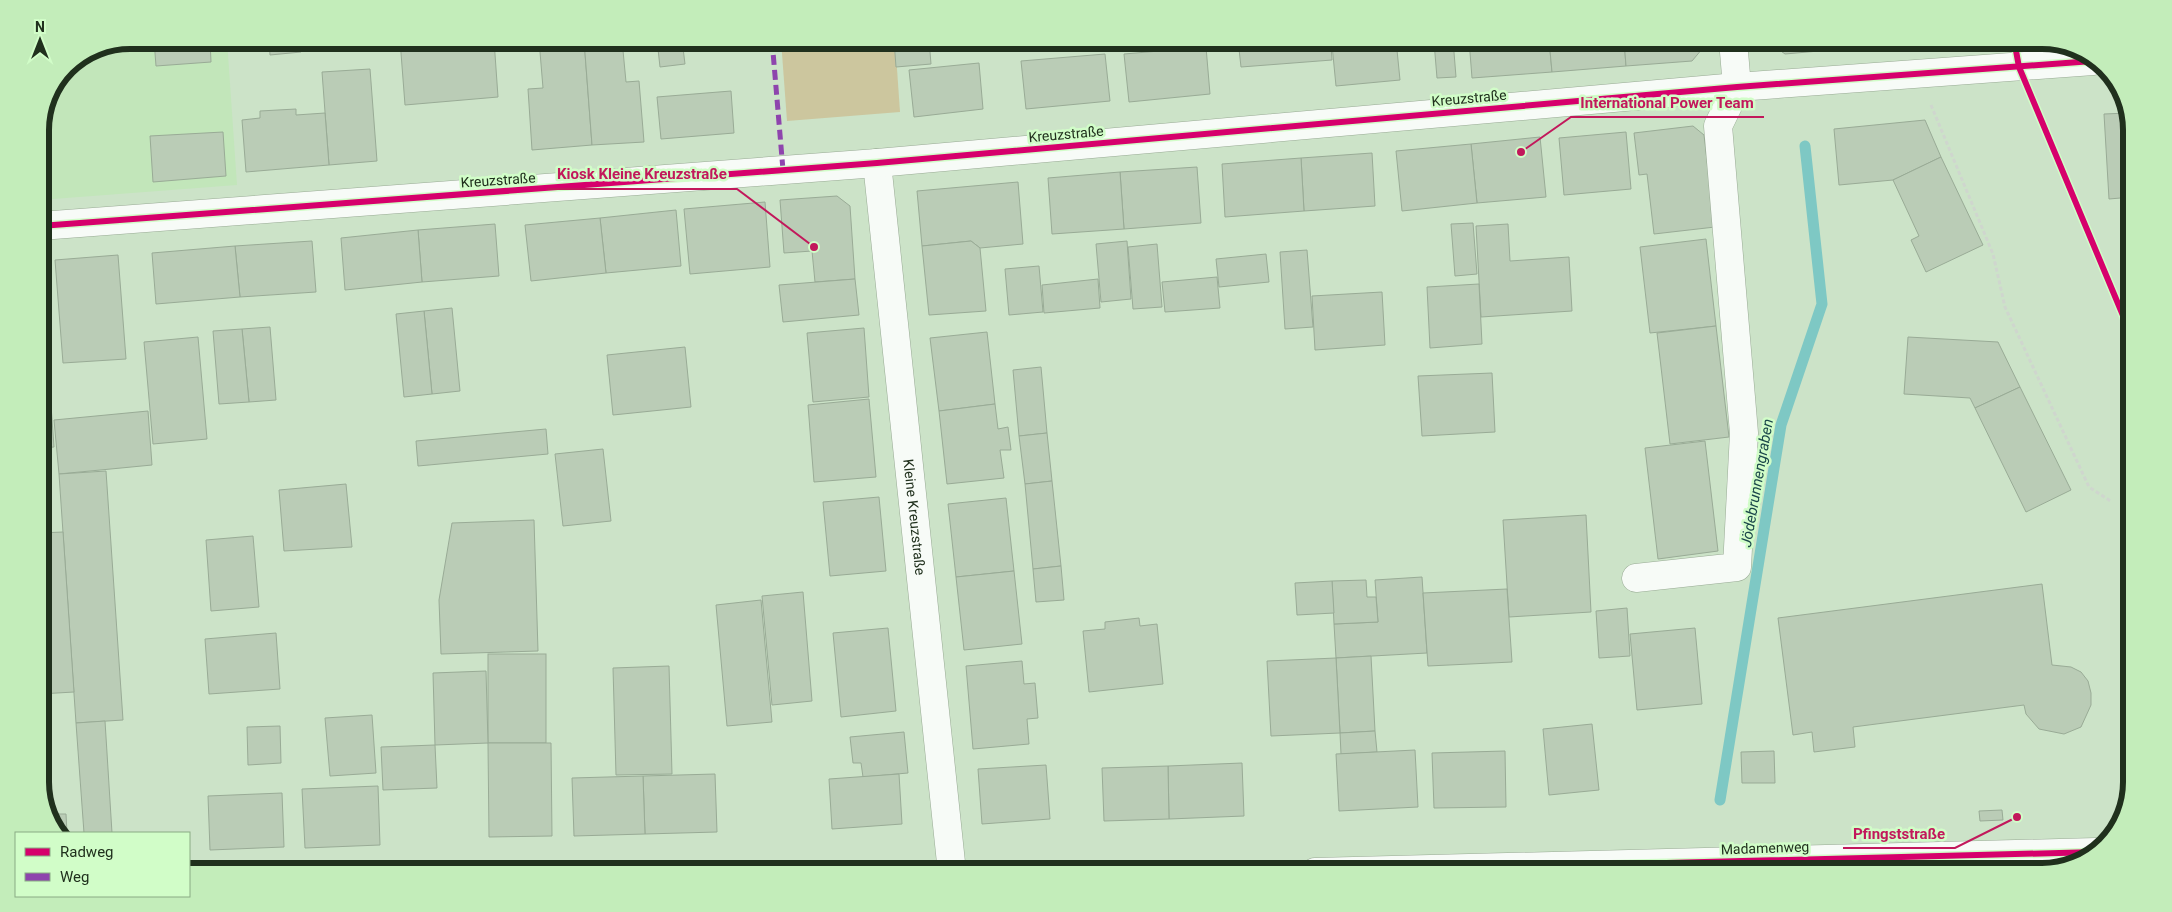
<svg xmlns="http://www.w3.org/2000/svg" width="2172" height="912" font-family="Roboto,sans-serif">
  <rect width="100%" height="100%" fill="#cce3c8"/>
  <polygon fill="#c2e6ba" points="130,40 227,40 237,185 40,200 40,125 67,66 96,47"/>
  <polygon fill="#ccc69e" points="781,40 895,40 900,112 787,121"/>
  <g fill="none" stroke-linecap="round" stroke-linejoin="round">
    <polyline stroke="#7ec8c4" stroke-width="11" points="1720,800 1781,425 1822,304 1805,146"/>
  </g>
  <g fill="#baccb6" stroke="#99ab96">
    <polygon points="154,40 210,40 211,62 156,66"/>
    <polygon points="269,40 300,40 301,52 270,55"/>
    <polygon points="400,40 453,40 453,42 494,40 498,97 405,105"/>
    <polygon points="539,40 584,40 592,145 532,150 528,89 543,88"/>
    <polygon points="584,40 622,40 626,82 639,81 644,142 592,145"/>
    <polygon points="657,40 682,40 685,64 660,67"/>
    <polygon points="894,40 929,40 931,64 896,67"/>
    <polygon points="1238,40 1360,40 1360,42 1331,45 1332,60 1241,67"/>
    <polygon points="1396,40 1400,80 1336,86 1332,45"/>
    <polygon points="1453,40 1456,77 1437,78 1434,42"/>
    <polygon points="1469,40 1549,40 1552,72 1472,78"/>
    <polygon points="1549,40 1624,40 1626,66 1552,72"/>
    <polygon points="1624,40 1708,40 1708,42 1692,61 1626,66"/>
    <polygon points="1771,40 1829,40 1830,50 1785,54 1771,44"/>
    <polygon points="1868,40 1923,40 1868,44"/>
    <polygon points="1206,47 1210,94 1129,102 1124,54"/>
    <polygon points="1105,54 1110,101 1026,109 1021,61"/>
    <polygon points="979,63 983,109 914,117 909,70"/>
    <polygon points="370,69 377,161 329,165 322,72"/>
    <polygon points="731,91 734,133 661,139 657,97"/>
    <polygon points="296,109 296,115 325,113 329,165 246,172 242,120 260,118 260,111"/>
    <polygon points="2128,113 2132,125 2132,197 2109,199 2104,114"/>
    <polygon points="1925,120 1941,157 1893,180 1839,185 1834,129"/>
    <polygon points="1693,126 1704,135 1715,227 1654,234 1647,174 1639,175 1634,133"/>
    <polygon points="223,132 226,176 153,182 150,136"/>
    <polygon points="1626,132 1631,189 1564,195 1559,138"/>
    <polygon points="1540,137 1546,197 1477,203 1471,144"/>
    <polygon points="1471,144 1477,203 1402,211 1396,151"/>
    <polygon points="1372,153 1375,206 1304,211 1301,158"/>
    <polygon points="1941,157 1983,245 1926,272 1911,240 1919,236 1893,180"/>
    <polygon points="1301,158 1304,211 1225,217 1222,164"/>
    <polygon points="1197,167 1201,223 1124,229 1120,172"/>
    <polygon points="1120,172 1124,229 1052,234 1048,178"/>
    <polygon points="1018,182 1023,244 980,248 971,241 922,246 917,191"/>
    <polygon points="837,196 850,206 855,279 815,282 812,251 784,253 780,200"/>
    <polygon points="765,202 770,267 690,274 684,209"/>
    <polygon points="676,210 681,266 606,273 600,218"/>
    <polygon points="600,218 606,273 531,281 525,225"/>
    <polygon points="1473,223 1477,274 1455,276 1451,224"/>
    <polygon points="495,224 499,276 422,282 418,230"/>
    <polygon points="1508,224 1510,261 1569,257 1572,311 1481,317 1476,226"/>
    <polygon points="418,230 422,282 345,290 341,238"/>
    <polygon points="1706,239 1716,326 1650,333 1640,247"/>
    <polygon points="312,241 316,292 240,297 235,246"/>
    <polygon points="971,241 980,248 986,311 929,315 922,246"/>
    <polygon points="1127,241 1131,299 1101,302 1096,244"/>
    <polygon points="1157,244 1162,307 1133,309 1128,247"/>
    <polygon points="235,246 240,297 156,304 152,253"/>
    <polygon points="1307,250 1313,327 1285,329 1280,252"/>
    <polygon points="1266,254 1269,282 1219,287 1216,259"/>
    <polygon points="118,255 126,359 63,363 55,260"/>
    <polygon points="1039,266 1043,312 1009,315 1005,269"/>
    <polygon points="1217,277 1220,308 1165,312 1162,282"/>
    <polygon points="855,279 859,315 783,322 779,285"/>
    <polygon points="1098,279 1100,308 1044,313 1042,285"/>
    <polygon points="1479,284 1482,344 1430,348 1427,287"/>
    <polygon points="1382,292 1385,345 1315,350 1312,296"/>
    <polygon points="452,308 460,391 432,394 424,311"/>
    <polygon points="424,311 432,394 404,397 396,314"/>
    <polygon points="1716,326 1729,437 1670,444 1657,333"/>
    <polygon points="270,327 276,400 249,402 242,329"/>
    <polygon points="864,328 869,397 813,402 807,333"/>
    <polygon points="242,329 249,402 219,404 213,331"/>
    <polygon points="987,332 995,404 939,411 930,338"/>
    <polygon points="198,337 207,439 153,444 144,342"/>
    <polygon points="1908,337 1998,342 2020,387 1975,408 1970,398 1904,394"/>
    <polygon points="685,347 691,407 613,415 607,355"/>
    <polygon points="48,364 54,447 40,448 40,365"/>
    <polygon points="1041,367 1047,433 1019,436 1013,370"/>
    <polygon points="1492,373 1495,432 1422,436 1418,376"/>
    <polygon points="2020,387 2071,490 2026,512 1975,408"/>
    <polygon points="869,399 876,477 814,482 808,405"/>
    <polygon points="995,404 998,429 1008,427 1011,450 1000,450 1004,478 947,484 939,411"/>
    <polygon points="148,411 152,465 59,474 54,420"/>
    <polygon points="546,429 548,454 418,466 416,441"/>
    <polygon points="1047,433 1052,481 1025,484 1019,436"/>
    <polygon points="1705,441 1718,551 1658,559 1645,448"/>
    <polygon points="603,449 611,521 563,526 555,454"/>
    <polygon points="106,471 123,720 76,723 59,474"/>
    <polygon points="1052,481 1061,566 1033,569 1025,484"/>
    <polygon points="346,484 352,547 284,551 279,490"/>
    <polygon points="879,497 886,571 830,576 823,502"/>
    <polygon points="1006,498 1014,571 956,577 948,504"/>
    <polygon points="1586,515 1591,612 1509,617 1503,520"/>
    <polygon points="534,520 538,651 441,654 439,600 452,523"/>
    <polygon points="63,532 74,692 40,694 40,533"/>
    <polygon points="253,536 259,607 211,611 206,540"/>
    <polygon points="1061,566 1064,600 1036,602 1033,569"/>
    <polygon points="1014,571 1022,644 964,650 956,577"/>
    <polygon points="1422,577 1427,653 1336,658 1334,624 1378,622 1375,580"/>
    <polygon points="1366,580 1367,597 1376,597 1378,622 1334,624 1332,581"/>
    <polygon points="1332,581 1334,613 1297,615 1295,583"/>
    <polygon points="2042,584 2052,665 2071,667 2081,672 2088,681 2091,693 2091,705 2081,727 2064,734 2039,729 2026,714 2024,705 1853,727 1855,747 1814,752 1812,732 1793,735 1778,618"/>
    <polygon points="1507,589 1512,662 1428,666 1423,593"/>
    <polygon points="803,592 812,701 772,705 762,596"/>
    <polygon points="761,600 772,722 727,726 716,605"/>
    <polygon points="1627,608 1630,656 1599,658 1596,611"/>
    <polygon points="1139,618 1140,626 1157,624 1163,684 1089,692 1083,631 1105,629 1105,622"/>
    <polygon points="888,628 896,711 841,717 833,633"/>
    <polygon points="1695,628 1702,704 1637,710 1630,634"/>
    <polygon points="276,633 280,689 209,694 205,639"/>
    <rect x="488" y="654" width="58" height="89"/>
    <polygon points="1371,656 1375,731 1340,733 1336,658"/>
    <polygon points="1336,658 1340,733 1271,736 1267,661"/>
    <polygon points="1022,661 1024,684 1035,683 1038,718 1027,719 1029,744 973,749 966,666"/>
    <polygon points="669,666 672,774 616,775 613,668"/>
    <polygon points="486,671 488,743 435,745 433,673"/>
    <polygon points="372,715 376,773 330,776 325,718"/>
    <polygon points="105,721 112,833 84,833 76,723"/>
    <polygon points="1592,724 1599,790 1549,795 1543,729"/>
    <polygon points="280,726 281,763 248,765 247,727"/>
    <polygon points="1375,731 1377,752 1341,754 1340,733"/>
    <polygon points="904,732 908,773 863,777 861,763 853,763 850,737"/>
    <polygon points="488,743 551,743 552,836 489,837"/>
    <polygon points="435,745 437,788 383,790 381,747"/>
    <polygon points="1415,750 1418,807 1339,811 1336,754"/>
    <polygon points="1505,751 1506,807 1434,808 1432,753"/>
    <polygon points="1774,751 1775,783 1742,783 1741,752"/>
    <polygon points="1242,763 1244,816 1169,819 1168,766"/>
    <polygon points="1046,765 1050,819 982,824 978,769"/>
    <polygon points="1168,766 1169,819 1104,821 1102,768"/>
    <polygon points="715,774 717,832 645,834 643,776"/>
    <polygon points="899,774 902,824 832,829 829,779"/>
    <polygon points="643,776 645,834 574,836 572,778"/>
    <polygon points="378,786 380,845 305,848 302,789"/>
    <polygon points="282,793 284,847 210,850 208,796"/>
    <polygon points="2002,810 2003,820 1980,821 1979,811"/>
    <polygon points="50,814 66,814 67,833 57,833"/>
    <rect x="456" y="865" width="24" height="7"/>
  </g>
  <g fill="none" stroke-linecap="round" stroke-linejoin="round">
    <g stroke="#98aa94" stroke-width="29">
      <g id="minor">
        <path id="s1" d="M877 163 952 872"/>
        <polyline points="40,226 877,163 1737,87 2093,61"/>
        <polyline points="1636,578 1737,567 1744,433 1718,126 1737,87 1733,40"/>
        <polyline points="1315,872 2096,852"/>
      </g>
    </g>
    <polyline stroke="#cfd6ce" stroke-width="3" stroke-dasharray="4 2.5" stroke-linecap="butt" points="1931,105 1993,254 2005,307 2089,487 2112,502"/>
    <use href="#minor" stroke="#f7fbf7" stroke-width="28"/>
    <polyline stroke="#8e44ad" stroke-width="5" stroke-dasharray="10 5" stroke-linecap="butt" points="772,40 783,170"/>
    <g stroke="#d1fdc8" stroke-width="9">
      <g id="cycleway">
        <polyline points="2014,40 2019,67 2132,337"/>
        <polyline points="40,226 877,163 1737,87 2093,61"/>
        <polyline points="1315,872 2096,852"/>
      </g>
    </g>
    <use href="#cycleway" stroke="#d6006c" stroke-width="6"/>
  </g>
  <g text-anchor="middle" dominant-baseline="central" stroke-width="5" stroke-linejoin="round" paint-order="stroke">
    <g font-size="14" fill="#20301d" stroke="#d1fdc8">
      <text transform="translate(1469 98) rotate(-5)">Kreuzstraße</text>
      <text transform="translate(1066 134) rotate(-5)">Kreuzstraße</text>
      <text transform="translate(498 180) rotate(-4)">Kreuzstraße</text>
      <text stroke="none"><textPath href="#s1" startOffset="356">Kleine Kreuzstraße</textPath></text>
      <text transform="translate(1765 848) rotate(-2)">Madamenweg</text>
    </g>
    <g font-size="15" font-style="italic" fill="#1b474a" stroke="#d1fdc8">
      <text transform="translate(1757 483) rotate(-80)">Jödebrunnengraben</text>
    </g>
  </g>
  <path d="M0 0H2172V912H0ZM130 49H2042A81 81 0 0 1 2123 130V782A81 81 0 0 1 2042 863H130A81 81 0 0 1 49 782V130A81 81 0 0 1 130 49Z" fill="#c3edba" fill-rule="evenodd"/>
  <path fill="none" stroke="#20301d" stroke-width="6" d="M130 49H2042A81 81 0 0 1 2123 130V782A81 81 0 0 1 2042 863H130A81 81 0 0 1 49 782V130A81 81 0 0 1 130 49Z"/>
  <path fill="none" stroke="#c2185b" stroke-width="2" d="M1521 152L1571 117H1764M814 247L737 189H547M2017 817L1955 848H1843"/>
  <g fill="#c2185b" stroke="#d1fdc8" stroke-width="2">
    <circle cx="1521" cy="152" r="5"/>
    <circle cx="814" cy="247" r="5"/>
    <circle cx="2017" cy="817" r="5"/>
  </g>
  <g font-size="15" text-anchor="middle" font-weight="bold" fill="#c2185b" stroke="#d1fdc8" stroke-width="5" stroke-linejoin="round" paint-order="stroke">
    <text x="1667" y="108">International Power Team</text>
    <text x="642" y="179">Kiosk Kleine Kreuzstraße</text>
    <text x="1899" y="839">Pfingststraße</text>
  </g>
  <rect x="15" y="832" width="175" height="65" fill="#d1fdc8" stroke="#8aab84"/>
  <rect x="25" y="848" width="25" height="8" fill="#d6006c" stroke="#8aab84"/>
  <text x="60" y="857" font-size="15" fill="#20301d">Radweg</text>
  <rect x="25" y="873" width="25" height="8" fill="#8e44ad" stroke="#8aab84"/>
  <text x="60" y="882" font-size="15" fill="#20301d">Weg</text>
  <g transform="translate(40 40)" stroke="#d1fdc8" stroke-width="4" paint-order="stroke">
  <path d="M0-4L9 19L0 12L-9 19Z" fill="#20301d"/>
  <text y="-8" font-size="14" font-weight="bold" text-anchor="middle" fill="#20301d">N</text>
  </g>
</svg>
